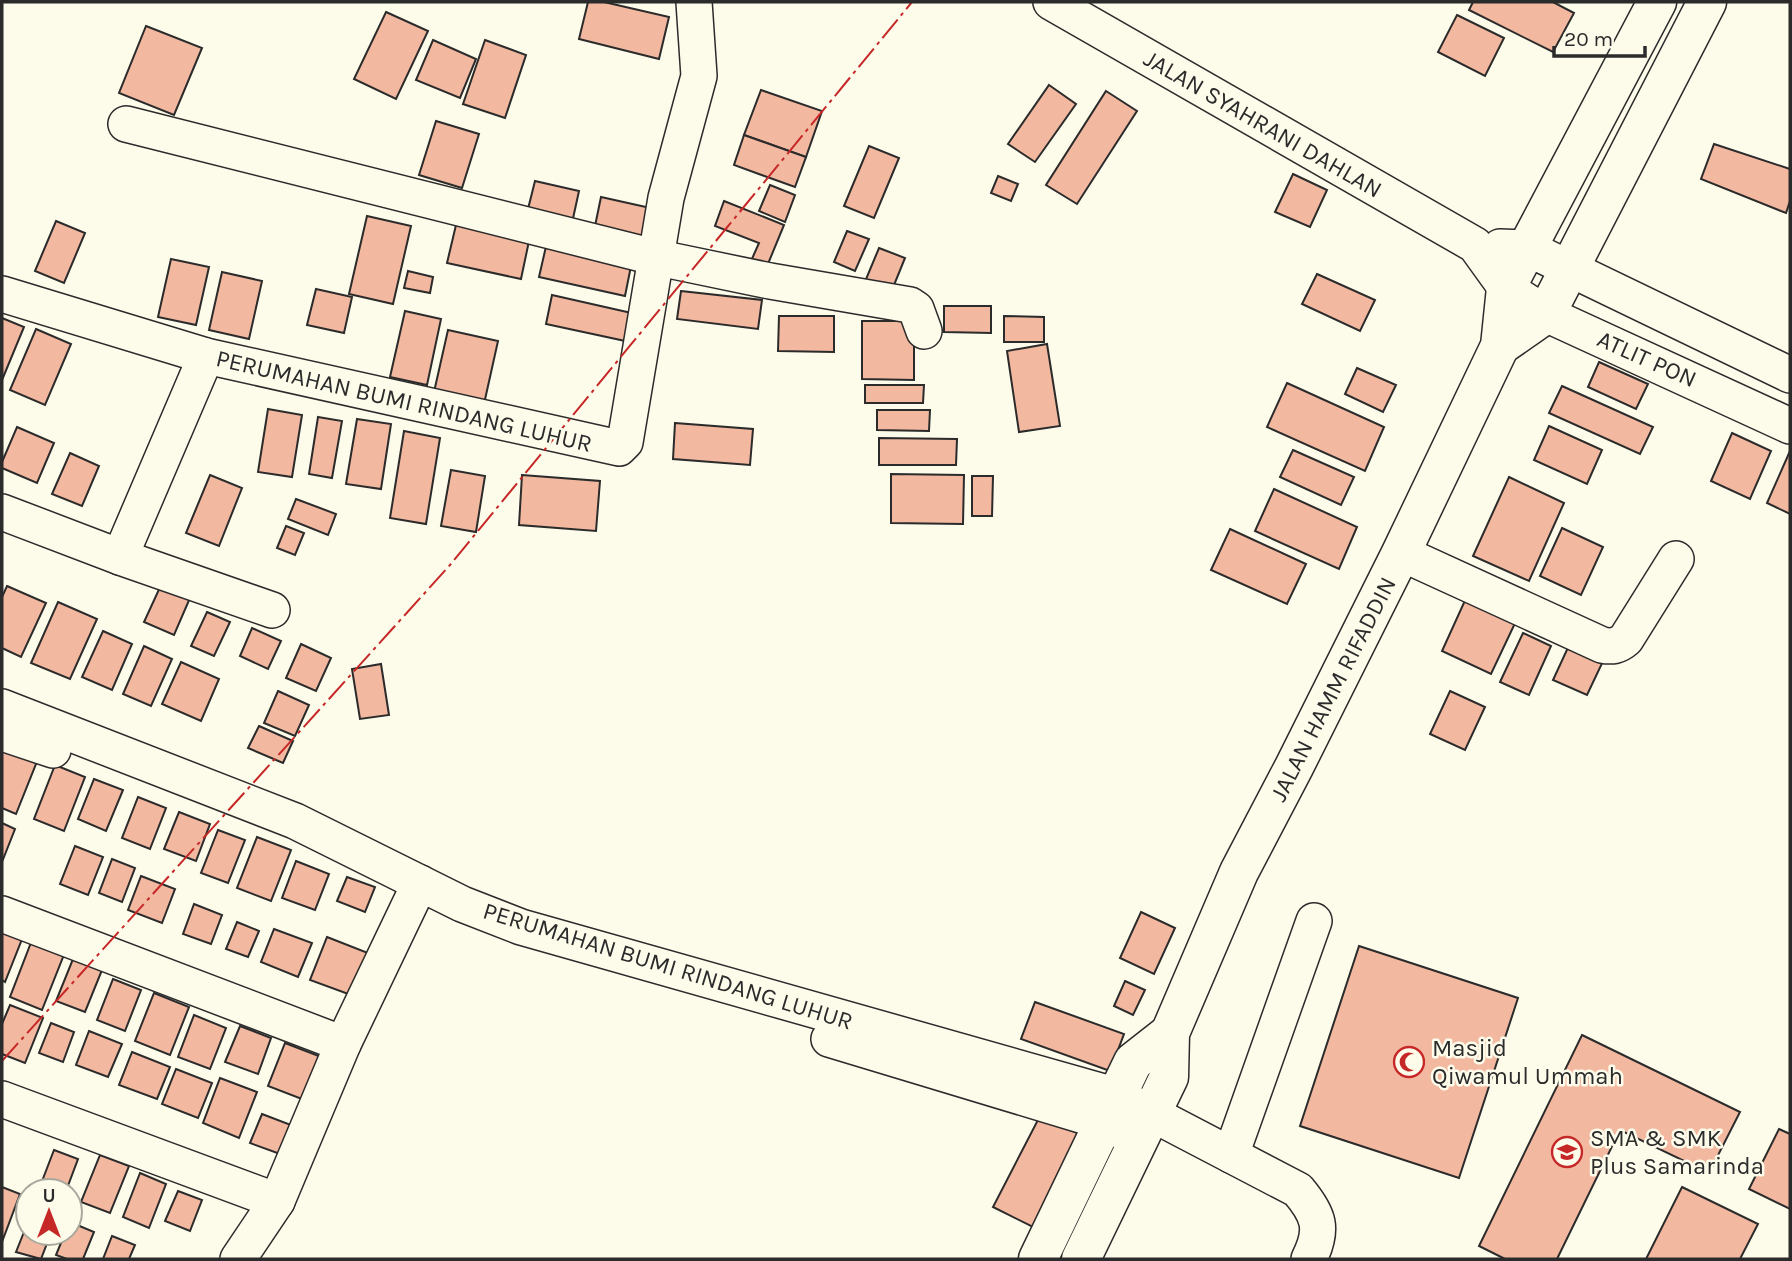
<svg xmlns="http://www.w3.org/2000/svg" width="1792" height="1261" font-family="Karla,sans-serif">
  <rect width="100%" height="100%" fill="#fdfbea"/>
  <g fill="#f2b8a0" stroke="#2b2b2b" stroke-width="2">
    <polygon points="588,2 604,2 669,17 659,59 579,39"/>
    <polygon points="1473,2 1553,2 1574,13 1553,52 1469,10"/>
    <polygon points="386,12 428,31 396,99 354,79"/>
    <polygon points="1457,15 1504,38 1485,76 1438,52"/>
    <polygon points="146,26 202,48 174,115 119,93"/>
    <polygon points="433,40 476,59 460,98 416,80"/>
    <polygon points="485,40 526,55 505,118 463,104"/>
    <polygon points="1049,85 1076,104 1035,162 1008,144"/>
    <polygon points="761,90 822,111 806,157 744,135"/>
    <polygon points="1106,91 1137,111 1077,204 1046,185"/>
    <polygon points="436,121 479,134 462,188 419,175"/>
    <polygon points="744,135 806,157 795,187 734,165"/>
    <polygon points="1714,144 1790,169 1790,201 1786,213 1701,179"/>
    <polygon points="869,146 899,158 874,218 844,206"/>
    <polygon points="1293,174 1327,190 1310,227 1275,212"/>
    <polygon points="998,176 1018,184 1011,201 991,193"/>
    <polygon points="535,181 579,191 572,223 527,213"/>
    <polygon points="770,185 795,195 785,222 759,211"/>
    <polygon points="601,197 655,209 649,238 595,226"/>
    <polygon points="724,201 784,225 763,276 747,270 759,243 715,226"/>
    <polygon points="367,216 411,226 393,304 349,294"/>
    <polygon points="56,221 85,233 64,283 35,271"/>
    <polygon points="456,225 529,241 521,279 447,263"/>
    <polygon points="847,231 869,239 855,271 834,262"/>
    <polygon points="547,242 632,261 625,296 539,277"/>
    <polygon points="879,248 905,258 890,295 864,284"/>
    <polygon points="171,259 209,267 196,325 158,317"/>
    <polygon points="408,271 433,277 430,293 404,288"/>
    <polygon points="222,272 262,281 249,339 209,330"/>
    <polygon points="1317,274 1375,300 1360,331 1302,304"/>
    <polygon points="316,289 352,297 344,333 307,325"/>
    <polygon points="681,291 762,300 758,329 677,319"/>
    <polygon points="552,295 636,314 630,342 546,324"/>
    <polygon points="944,306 991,306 991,333 944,332"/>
    <polygon points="405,311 441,319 427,385 390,377"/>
    <polygon points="779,316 834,316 834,352 778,351"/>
    <polygon points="1004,316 1044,317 1044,342 1004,342"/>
    <polygon points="2,318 24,327 2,380"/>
    <polygon points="862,321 914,321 914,380 862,379"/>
    <polygon points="36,329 71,344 45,405 10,390"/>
    <polygon points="448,330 498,341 484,404 434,392"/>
    <polygon points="1047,344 1060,426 1019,432 1007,351"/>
    <polygon points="1599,362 1648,384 1636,409 1588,387"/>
    <polygon points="1357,368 1396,385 1383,412 1345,394"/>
    <polygon points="1287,383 1384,427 1365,471 1267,427"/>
    <polygon points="865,385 924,385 923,403 865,403"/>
    <polygon points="1562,386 1653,427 1640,454 1549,413"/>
    <polygon points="268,409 302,415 292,477 258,472"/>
    <polygon points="877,410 930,410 929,431 877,430"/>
    <polygon points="318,417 342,421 332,478 309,474"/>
    <polygon points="357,419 391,424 381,489 346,484"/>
    <polygon points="675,423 753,429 750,465 673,459"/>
    <polygon points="1549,426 1602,450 1587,484 1534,460"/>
    <polygon points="17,427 54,443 37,483 2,468 2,462"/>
    <polygon points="404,431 440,438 426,524 390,518"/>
    <polygon points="1732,433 1771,451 1750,499 1711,481"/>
    <polygon points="879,438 957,439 956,465 879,465"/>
    <polygon points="1293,450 1354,477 1341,505 1280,477"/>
    <polygon points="1790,451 1790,514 1767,503"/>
    <polygon points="70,453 99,466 82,506 52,494"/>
    <polygon points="451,470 485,476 476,532 441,526"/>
    <polygon points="891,474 964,475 963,524 891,523"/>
    <polygon points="210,475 242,488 219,546 186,533"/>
    <polygon points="522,475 600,481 596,531 519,525"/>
    <polygon points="972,476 993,476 992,516 972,516"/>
    <polygon points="1509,477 1564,503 1529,581 1473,556"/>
    <polygon points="1274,489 1357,527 1339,569 1255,531"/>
    <polygon points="296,499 336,514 328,535 288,519"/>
    <polygon points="286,526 304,533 295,555 277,548"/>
    <polygon points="1562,528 1603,547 1581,595 1540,576"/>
    <polygon points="1230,529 1306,564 1287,604 1211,570"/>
    <polygon points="161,585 190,598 174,635 144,622"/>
    <polygon points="7,586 46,603 21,657 2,648 2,597"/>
    <polygon points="1467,596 1517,619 1491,674 1442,651"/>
    <polygon points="58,602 97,619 70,679 31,663"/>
    <polygon points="207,612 230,622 214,656 191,646"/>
    <polygon points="252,628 281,641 268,669 240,656"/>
    <polygon points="103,631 132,644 112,690 82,677"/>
    <polygon points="1523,633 1551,646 1529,695 1500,682"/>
    <polygon points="1571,641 1605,657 1587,695 1553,680"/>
    <polygon points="301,644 331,658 316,691 286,678"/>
    <polygon points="144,646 172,659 151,706 123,694"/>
    <polygon points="181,662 219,679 201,721 162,704"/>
    <polygon points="381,664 389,715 360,719 352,669"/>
    <polygon points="278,691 309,705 295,736 264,723"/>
    <polygon points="1450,691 1485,707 1465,750 1430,734"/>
    <polygon points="259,726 293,741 283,763 248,748"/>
    <polygon points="6,741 40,754 16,814 2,808 2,752"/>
    <polygon points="55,765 85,777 64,831 34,819"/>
    <polygon points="94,779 123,790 106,831 78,819"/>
    <polygon points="138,797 166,808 150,849 122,838"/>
    <polygon points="179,812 210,824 196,861 164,849"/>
    <polygon points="2,823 15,829 2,862"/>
    <polygon points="218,830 245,840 228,883 201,873"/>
    <polygon points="257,837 291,850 271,901 237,888"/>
    <polygon points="75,846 103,857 88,895 60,884"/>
    <polygon points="112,859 135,868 122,902 99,893"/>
    <polygon points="296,861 329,874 315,910 282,898"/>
    <polygon points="141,876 175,889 162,923 128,910"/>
    <polygon points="347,877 375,887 365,912 337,901"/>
    <polygon points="194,904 222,915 211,944 183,934"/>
    <polygon points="1141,912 1175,928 1154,974 1120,958"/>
    <polygon points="237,922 259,931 248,957 226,949"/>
    <polygon points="2,926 24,934 5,982 2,980"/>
    <polygon points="274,929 312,943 298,977 261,962"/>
    <polygon points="327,937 368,953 351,995 310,980"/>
    <polygon points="32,940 65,952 42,1010 10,997"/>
    <polygon points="1359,946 1518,998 1459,1178 1300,1126"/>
    <polygon points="73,959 102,970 85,1012 56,1001"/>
    <polygon points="113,979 141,990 125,1031 97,1020"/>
    <polygon points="1125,981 1145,990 1133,1015 1114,1006"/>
    <polygon points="154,993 189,1007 170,1055 135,1041"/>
    <polygon points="1035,1002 1124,1034 1110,1071 1021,1039"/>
    <polygon points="10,1005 43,1018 25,1063 2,1054 2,1024"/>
    <polygon points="194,1015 226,1028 210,1069 178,1057"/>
    <polygon points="51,1023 74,1032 63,1062 39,1053"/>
    <polygon points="240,1026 271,1038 258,1074 225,1062"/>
    <polygon points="89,1031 122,1044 108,1077 76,1065"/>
    <polygon points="1582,1035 1740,1112 1709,1173 1620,1130 1557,1259 1505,1259 1479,1246"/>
    <polygon points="285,1043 324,1058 307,1101 268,1086"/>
    <polygon points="132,1052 170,1067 157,1099 119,1085"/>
    <polygon points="176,1069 212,1083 198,1118 162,1104"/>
    <polygon points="220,1078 257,1092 239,1138 203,1123"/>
    <polygon points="262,1114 291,1125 280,1154 250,1143"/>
    <polygon points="1041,1114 1081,1135 1033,1227 993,1207"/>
    <polygon points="1779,1129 1790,1134 1790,1209 1749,1189"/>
    <polygon points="54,1150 78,1159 66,1191 39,1189"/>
    <polygon points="100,1155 129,1166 110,1213 81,1202"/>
    <polygon points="140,1173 166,1184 149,1228 123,1217"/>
    <polygon points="2,1187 20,1194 2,1242"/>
    <polygon points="1682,1187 1758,1224 1740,1259 1646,1259"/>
    <polygon points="178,1191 202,1200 190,1231 165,1221"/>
    <polygon points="28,1222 28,1233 51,1233 41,1259 16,1252"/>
    <polygon points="70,1222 94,1232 83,1259 67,1259 56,1255 65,1233 70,1233"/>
    <polygon points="112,1236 135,1245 129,1259 103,1259"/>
  </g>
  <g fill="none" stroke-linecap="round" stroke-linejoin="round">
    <g stroke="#2b2b2b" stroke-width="38">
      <g id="minor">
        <polyline points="1051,2 1475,245 1506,288 1546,314 1790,426"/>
        <polyline points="126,124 654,257 770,281 910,305 916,309 924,331"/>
        <polyline points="1500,247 1527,248 1790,375"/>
        <polyline points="2,294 206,356 619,448 625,442 666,198 699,76 694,2"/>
        <polyline points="2,512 120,557 272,610"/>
        <path d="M1401 553 1602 645C1612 647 1618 646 1626 639L1676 559"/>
        <polyline points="120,557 206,356"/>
        <path d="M2 707 295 821 462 904 521 927 1118 1096 1298 1190C1319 1215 1324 1229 1309 1259"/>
        <polyline points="2,733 53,750"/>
        <polyline points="2,914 343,1044"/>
        <polyline points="829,1039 1104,1122 1129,1135"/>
        <polyline points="2,1099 277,1201"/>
        <polyline points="1231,1155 1314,921"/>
        <polyline points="238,1259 277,1201 343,1044 420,883"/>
      </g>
    </g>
    <g stroke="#2b2b2b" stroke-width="41">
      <g id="major">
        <polyline points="1500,346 1546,314 1707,2"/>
        <polyline points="1038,1259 1133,1062 1170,1033"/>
        <polyline points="1081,1259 1169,1077 1170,1033 1239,872 1294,767 1401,553 1500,346 1506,288 1657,2"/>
      </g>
    </g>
    <use href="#minor" stroke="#fdfbea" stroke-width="35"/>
    <use href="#major" stroke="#fdfbea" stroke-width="38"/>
    <polyline stroke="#c62828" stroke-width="2" stroke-dasharray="24 5 3.5 5" stroke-linecap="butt" points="2,1061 450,565 912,2"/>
  </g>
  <defs>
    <g id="mosque-ring" transform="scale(1.575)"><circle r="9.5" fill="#fdfbea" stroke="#c62828" stroke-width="1.5"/><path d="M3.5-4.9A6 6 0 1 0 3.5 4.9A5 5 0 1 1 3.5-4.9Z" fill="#c62828"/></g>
    <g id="school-ring" transform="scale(1.575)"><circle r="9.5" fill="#fdfbea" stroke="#c62828" stroke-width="1.5"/><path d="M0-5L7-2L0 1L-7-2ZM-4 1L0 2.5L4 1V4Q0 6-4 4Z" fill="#c62828"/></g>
  </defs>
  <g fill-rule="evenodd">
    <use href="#mosque-ring" x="1409" y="1062"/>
    <use href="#school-ring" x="1567" y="1152"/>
  </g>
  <g text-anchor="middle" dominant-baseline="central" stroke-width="5" stroke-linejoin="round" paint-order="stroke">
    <g font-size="24" fill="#2b2b2b" stroke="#fdfbea">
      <text transform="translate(1263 124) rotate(30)">JALAN SYAHRANI DAHLAN</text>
      <text transform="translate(1647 359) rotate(24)">ATLIT PON</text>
      <text transform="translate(404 401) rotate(13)">PERUMAHAN BUMI RINDANG LUHUR</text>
      <text transform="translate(1333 689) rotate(-63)">JALAN HAMM RIFADDIN</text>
      <text transform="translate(668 966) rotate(17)">PERUMAHAN BUMI RINDANG LUHUR</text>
    </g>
    <g font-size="24" fill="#2b2b2b" stroke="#fdfbea" text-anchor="start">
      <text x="1432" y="1048">Masjid<tspan x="1432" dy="28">Qiwamul Ummah</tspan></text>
      <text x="1590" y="1138">SMA &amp; SMK<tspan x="1590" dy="28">Plus Samarinda</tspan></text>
    </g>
  </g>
  <rect width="1792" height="1261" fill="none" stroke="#2b2b2b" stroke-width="7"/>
  <g transform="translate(49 1212)"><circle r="33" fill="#fdfbea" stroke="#a9a89e" stroke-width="2"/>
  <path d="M0-5L12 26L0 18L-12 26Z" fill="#c62828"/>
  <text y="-10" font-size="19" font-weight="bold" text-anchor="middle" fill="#2b2b2b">U</text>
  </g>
  <path d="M1554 46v10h91v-10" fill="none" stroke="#2b2b2b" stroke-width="3.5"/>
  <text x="1564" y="46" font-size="21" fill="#2b2b2b" stroke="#fdfbea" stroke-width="5" paint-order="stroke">20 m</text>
</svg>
